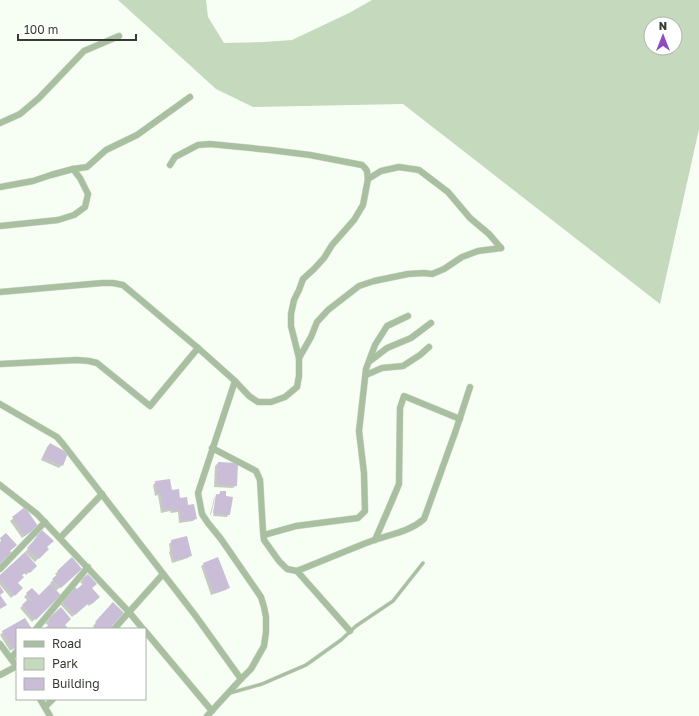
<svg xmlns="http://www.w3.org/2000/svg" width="699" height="716" font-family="'Golos Text',sans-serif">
  <rect width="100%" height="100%" fill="#f7fef4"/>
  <path fill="#c5dabd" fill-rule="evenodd" d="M118 0H206L208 17 224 43 264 42 292 40 349 13 372 0H699V129L660 304 403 104 253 107 216 89ZM651 24H675V48H651Z"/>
  <g fill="#0003">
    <polygon points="50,444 62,465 59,468 41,460 47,447"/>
    <polygon points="218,463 236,485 233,488 214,487 215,466"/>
    <polygon points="156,482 171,491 196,518 193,521 179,523 178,512 171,513 170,511 161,513 158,495 155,496 153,485"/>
    <polygon points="221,492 229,514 227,517 213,516 217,497 215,497"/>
    <polygon points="215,497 211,515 210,515 214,498"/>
    <polygon points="25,509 34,529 22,538 10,521"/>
    <polygon points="42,531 46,547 47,549 35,562 25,552 35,541 34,540"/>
    <polygon points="172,541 191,555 188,558 172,563 169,552 170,551 169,544"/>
    <polygon points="72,559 81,569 56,591 60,595 32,622 20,608 28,601 24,597 32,589 39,596 51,584 50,583 57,576 55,574"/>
    <polygon points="204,564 228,587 226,590 211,595 201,566"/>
    <polygon points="36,566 26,575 24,573 21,575 17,583 22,588 11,598 0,585 0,576"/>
    <polygon points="87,575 91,588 99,597 89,606 87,604 72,617 59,603 83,585 80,582"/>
    <polygon points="113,604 110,629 94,629 95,628 93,626"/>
    <polygon points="61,609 64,625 67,629 46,629 49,626 45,623"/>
    <polygon points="25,619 31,629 17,629 17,647 10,651 0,635 3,632"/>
  </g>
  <g fill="#c9bdd7">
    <polygon points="50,443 68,453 63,466 43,457"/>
    <polygon points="218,462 238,463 237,486 217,484"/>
    <polygon points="170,479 172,490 179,489 180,498 187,497 188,505 194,504 197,519 182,521 180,510 173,511 173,509 163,510 161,493 157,493 155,481"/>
    <polygon points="220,491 226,491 226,496 233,497 230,515 213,513 216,494 220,495"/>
    <polygon points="25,507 38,526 25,536 12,517"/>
    <polygon points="42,530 54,541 47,547 49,549 39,559 27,548 37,537 36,536"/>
    <polygon points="6,533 17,545 10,551 14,554 0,567 0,542 1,541 0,538"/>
    <polygon points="187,536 192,556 174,560 171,548 173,548 171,540"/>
    <polygon points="25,552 37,566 30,573 28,571 22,575 24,577 18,583 23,588 15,596 0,580 0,575"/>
    <polygon points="72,557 82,569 61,588 52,579 59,573 57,571"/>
    <polygon points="218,557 230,588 214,593 203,563"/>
    <polygon points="88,574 97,584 92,588 100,597 92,604 90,602 75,615 61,600 75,587 77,589 85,582 82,579"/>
    <polygon points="50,584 61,595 36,620 22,605 28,599 32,602 33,601 26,593 32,588 39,595"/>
    <polygon points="0,586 4,592 0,595 7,605 0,609"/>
    <polygon points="113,602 124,613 112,626 113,627 112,629 92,629 97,624 95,622"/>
    <polygon points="61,607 71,619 65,625 69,629 44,629 51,623 48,619"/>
    <polygon points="25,618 32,629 17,629 17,647 13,649 2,631"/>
  </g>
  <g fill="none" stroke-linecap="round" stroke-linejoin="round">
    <g stroke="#d4dbd1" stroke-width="4">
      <polyline id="service" points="230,693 262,684 306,665 341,640 356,626 393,601 423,563"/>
    </g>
    <g stroke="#d4dbd1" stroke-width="7">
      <g id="minor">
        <polyline points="0,123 20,114 39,98 84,51 119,36"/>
        <polyline points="368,179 381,171 399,167 419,170 448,192 470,218 489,234 501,248"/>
        <polyline points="0,187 33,181 51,175 73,169 87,167 106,150 137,135 190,97"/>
        <polyline points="0,226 58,220 74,215 85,207 88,194 80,178 73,169"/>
        <polyline points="0,292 102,283 113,283 123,285 198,348 235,381 249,396 258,402 271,402 285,397 297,387 299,376 299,358 291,326 291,314 294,300 299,290 303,279 314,269 324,258 332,245 354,220 363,205 368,179 367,171 365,168 362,165 310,155 270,150 210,144 198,145 175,157 170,165"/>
        <polyline points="299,358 311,337 317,322 328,310 359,286 374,281 408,274 424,273 432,274 444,269 462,257 478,251 501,248"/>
        <polyline points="370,361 387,348 411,338 431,323"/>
        <polyline points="0,364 77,360 89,361 97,363 150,406 198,348"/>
        <polyline points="366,375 382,368 403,366 420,355 429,347"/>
        <polyline points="0,404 57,437 63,444 195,615 241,679"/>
        <path d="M212 448 256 471 260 480 263 531 264 540 279 561 287 569 297 571C322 561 348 550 374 540 392 534 409 532 424 519L456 430 470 387"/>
        <polyline points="0,485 37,514 129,612 143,629"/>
        <polyline points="264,535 296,526 358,518 365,511 364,473 359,431 366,369 375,345 387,326 408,316"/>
        <polyline points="60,538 102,494"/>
        <polyline points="375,540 391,503 399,484 400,408 404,396 460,419"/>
        <polyline points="0,569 45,522"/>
        <polyline points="297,571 350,631"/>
        <polyline points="36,629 88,567"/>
        <polyline points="114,629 163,574"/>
        <polyline points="145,631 212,711"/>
        <polyline points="0,644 17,667"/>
        <polyline points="11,658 17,651"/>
        <polyline points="0,675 17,666"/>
        <polyline points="40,699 50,716"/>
        <polyline points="45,707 53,699"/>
        <polyline points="207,716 241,679 251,669 264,646 266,632 266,617 264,607 261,597 221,539 208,523 202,514 198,493 235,381"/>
      </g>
    </g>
    <use href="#service" stroke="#a8bfa0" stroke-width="3"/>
    <use href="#minor" stroke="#a8bfa0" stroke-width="6"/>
  </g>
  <rect x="16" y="628" width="130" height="72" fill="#ffffff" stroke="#aeb1ad"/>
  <rect x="24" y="641" width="20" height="6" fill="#a8bfa0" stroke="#aeb1ad"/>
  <text x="52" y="648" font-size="12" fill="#343b31">Road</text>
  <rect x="24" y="658" width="20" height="12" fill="#c5dabd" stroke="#aeb1ad"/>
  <text x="52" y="668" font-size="12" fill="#343b31">Park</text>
  <rect x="24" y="678" width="20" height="12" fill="#c9bdd7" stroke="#aeb1ad"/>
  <text x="52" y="688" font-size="12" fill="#343b31">Building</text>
  <g transform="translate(663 36)"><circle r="19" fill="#ffffff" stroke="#aeb1ad"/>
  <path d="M0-3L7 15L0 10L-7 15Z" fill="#8e4cc1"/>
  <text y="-6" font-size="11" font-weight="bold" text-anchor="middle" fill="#343b31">N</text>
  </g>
  <path d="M18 34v6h118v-6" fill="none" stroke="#343b31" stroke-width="2"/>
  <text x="24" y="34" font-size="12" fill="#343b31" stroke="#ffffff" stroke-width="3" paint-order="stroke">100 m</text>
</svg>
